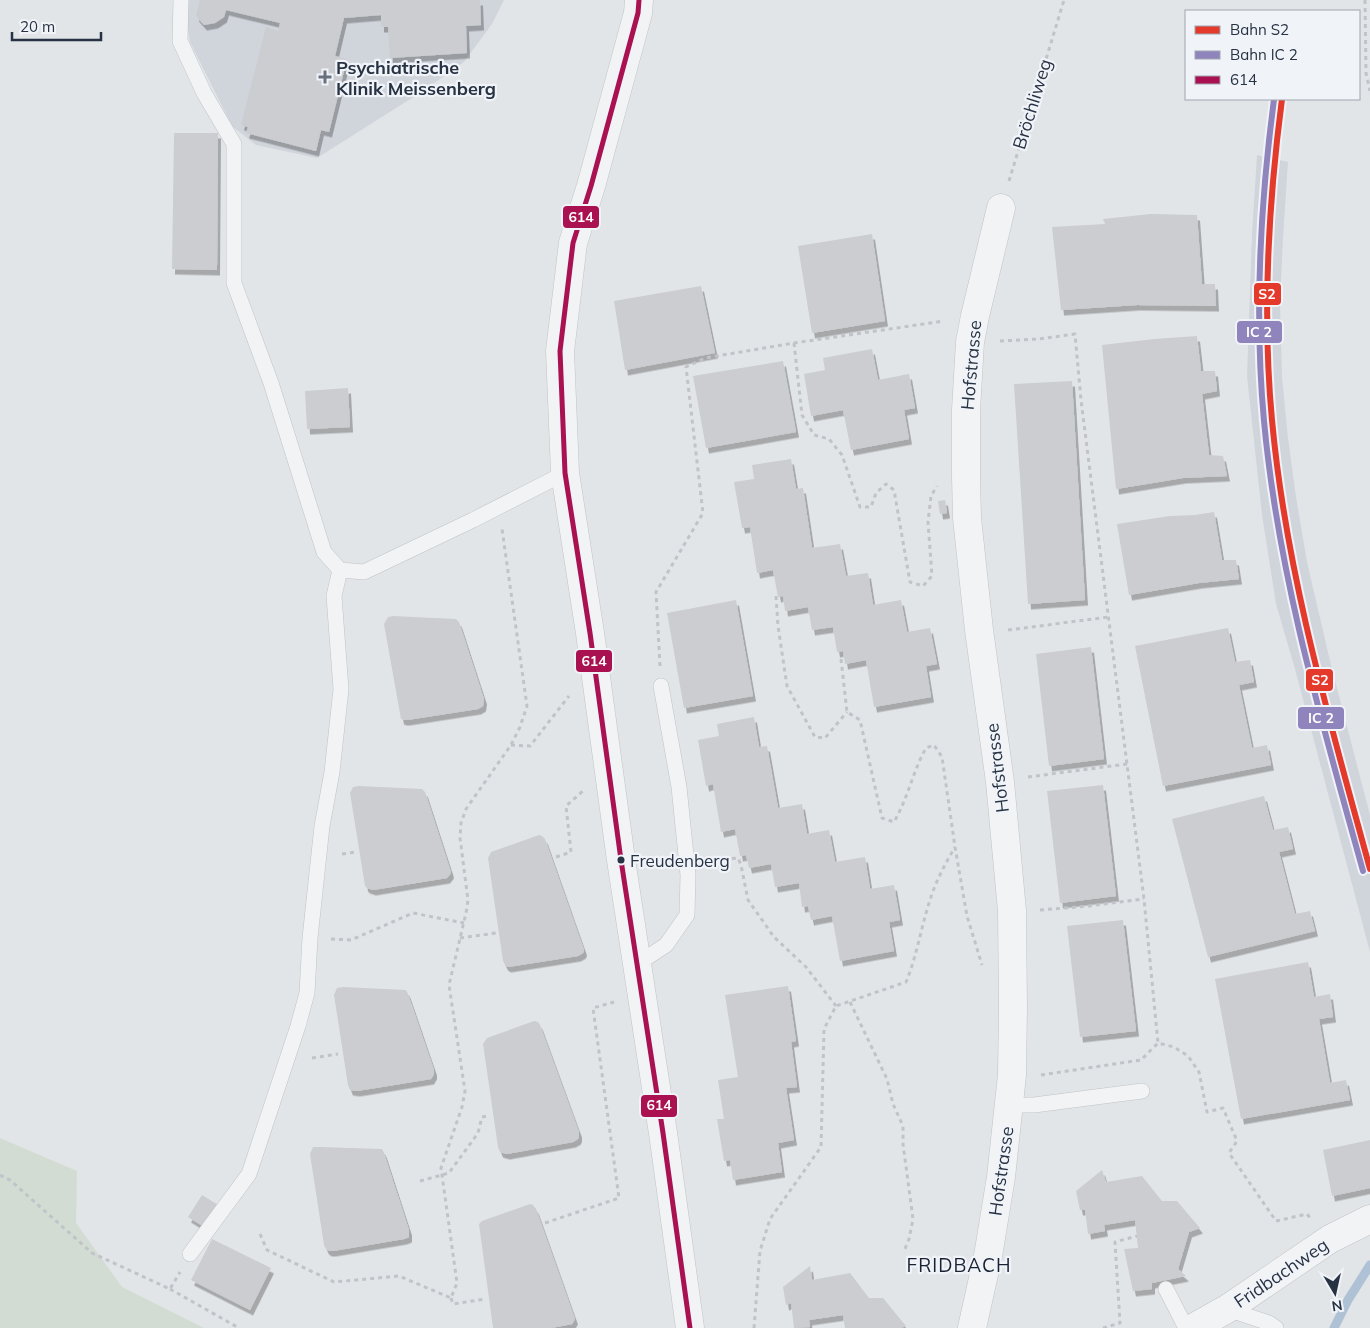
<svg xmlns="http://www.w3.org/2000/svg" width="1370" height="1328" font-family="Mulish,sans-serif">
  <defs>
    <filter id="shadow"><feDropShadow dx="3" dy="5.5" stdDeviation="0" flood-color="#0004"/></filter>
  </defs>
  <rect width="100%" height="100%" fill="#e2e5e8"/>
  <g fill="#d0d5dc">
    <polygon points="187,0 504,0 492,24 464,62 423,91 317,158 256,145 232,126 190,42 185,11"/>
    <polygon points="1257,155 1288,162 1283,238 1280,302 1282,377 1288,438 1296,497 1307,562 1331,665 1370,815 1370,952 1295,669 1276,604 1262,515 1247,376 1252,233"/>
  </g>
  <polygon fill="#d3dcd3" points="0,1138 77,1171 76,1223 122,1287 204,1328 0,1328"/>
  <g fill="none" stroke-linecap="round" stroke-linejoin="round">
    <polyline stroke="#afc2d5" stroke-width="9" points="1334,1328 1348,1300 1370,1265"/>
  </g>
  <g fill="#cbcdd0" filter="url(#shadow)">
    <polygon points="200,0 480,0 481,25 466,26 467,53 390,58 388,27 381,27 381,15 344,18 335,56 347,59 329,132 321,130 316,151 246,133 248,127 241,125 266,27 278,31 280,23 226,10 224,17 215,23 204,25 196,16"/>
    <polygon points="174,133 218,133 217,270 172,269"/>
    <polygon points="1151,214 1197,215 1202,284 1215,284 1216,306 1137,305 1061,310 1052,227 1105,224 1103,219"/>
    <polygon points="872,234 885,321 812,333 798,246"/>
    <polygon points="701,286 715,353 625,370 614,301"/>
    <polygon points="1197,336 1201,371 1215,371 1217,391 1202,394 1209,455 1223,456 1227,476 1183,478 1116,489 1102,345 1154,339"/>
    <polygon points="872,349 878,380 909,374 915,408 904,410 909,439 851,450 843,410 811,416 804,374 825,370 823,358"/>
    <polygon points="783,361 796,432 706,448 693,376"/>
    <polygon points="1072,381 1085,600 1028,604 1014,384"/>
    <polygon points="348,388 350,427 307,429 305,391"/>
    <polygon points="791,459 796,489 803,488 812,548 840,544 846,576 868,573 873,605 901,600 907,632 930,628 937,664 926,666 931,697 874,707 866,660 845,664 843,651 837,652 833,627 812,630 808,607 785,611 783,596 778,597 773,570 757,573 750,527 742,528 734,482 754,479 752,465"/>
    <polygon points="945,500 947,513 940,514 938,501"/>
    <polygon points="1214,512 1222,560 1236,560 1239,579 1199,583 1129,595 1117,524 1170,516 1195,515"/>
    <polygon points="736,600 753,696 684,708 667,613"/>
    <polygon points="393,616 456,619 459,622 484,699 483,706 478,709 407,720 404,720 401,719 384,624 388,617"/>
    <polygon points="1228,628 1235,662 1250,660 1254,682 1239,685 1252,748 1267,745 1271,765 1163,786 1135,646"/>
    <polygon points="1091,647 1104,759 1049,766 1036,654"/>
    <polygon points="754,717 759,747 767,746 778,808 802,804 807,834 829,830 835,862 865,857 870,889 894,885 900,920 889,922 894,951 840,961 832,916 811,920 808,906 802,907 799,883 775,887 771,864 749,868 746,855 740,856 735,829 721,832 713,784 706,786 698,740 719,736 717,724"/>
    <polygon points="1103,785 1116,896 1060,903 1047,791"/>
    <polygon points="359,786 422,789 425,792 450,869 451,873 447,878 373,890 367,888 365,886 350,793 353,787"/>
    <polygon points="1264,796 1273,830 1288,827 1293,849 1279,852 1295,914 1310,911 1315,931 1208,957 1172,819"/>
    <polygon points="539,835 542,836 545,839 584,950 583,953 578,956 508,967 505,965 503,961 488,858 491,852"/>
    <polygon points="1123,920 1136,1031 1080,1037 1067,926"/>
    <polygon points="1308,962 1314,997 1330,994 1333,1017 1319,1019 1330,1083 1346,1080 1350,1100 1241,1119 1215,979"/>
    <polygon points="788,986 796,1041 791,1042 797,1087 786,1088 794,1140 778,1143 782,1172 733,1180 730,1160 724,1161 717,1119 724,1119 718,1080 738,1077 725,995"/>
    <polygon points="343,987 406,990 408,994 434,1070 434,1074 431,1079 357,1091 350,1090 348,1085 334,995 337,988"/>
    <polygon points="534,1021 538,1022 540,1025 579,1132 579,1136 578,1139 573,1142 507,1154 503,1153 500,1152 498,1147 483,1044 487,1038"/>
    <polygon points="1370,1140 1370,1188 1332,1196 1323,1150"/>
    <polygon points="313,1147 319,1147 382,1149 384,1153 409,1230 409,1237 404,1239 333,1251 329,1251 326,1249 324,1245 310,1154"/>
    <polygon points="1102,1170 1106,1182 1142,1176 1162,1201 1177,1201 1200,1228 1189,1232 1178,1269 1186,1276 1152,1283 1152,1289 1133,1291 1124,1249 1138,1248 1135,1220 1104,1225 1105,1231 1088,1234 1085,1210 1080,1210 1076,1191"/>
    <polygon points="202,1195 220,1206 206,1228 188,1217"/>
    <polygon points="530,1204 533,1205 536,1209 575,1319 572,1324 551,1328 493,1328 479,1224 482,1221"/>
    <polygon points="212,1239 271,1268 250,1310 191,1280"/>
    <polygon points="810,1266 812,1280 850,1273 869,1298 883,1298 906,1326 901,1328 845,1328 843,1315 809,1320 810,1327 794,1328 791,1303 786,1305 783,1287"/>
  </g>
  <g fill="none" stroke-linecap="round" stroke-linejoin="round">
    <g stroke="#c0c3c6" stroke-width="16">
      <g id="service">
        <polyline points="181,0 180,41 204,93 234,144 234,283 271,383 324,552 340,570 364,572 473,520 565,473"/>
        <polyline points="637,964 666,945 687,915 688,875 679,787 661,686"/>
        <polyline points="1010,1105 1034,1105 1142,1091"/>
        <polyline points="190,1254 249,1174 298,1026 307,993 310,938 322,826 332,772 341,689 334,596 340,570"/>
        <polyline points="1166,1289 1186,1328"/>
        <polyline points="1227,1309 1269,1323 1276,1328"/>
      </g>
    </g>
    <g stroke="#c0c3c6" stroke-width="29">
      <g id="minor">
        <polyline points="639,0 638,13 591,186 573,243 560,351 565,473 590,633 621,860 663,1133 690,1328"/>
        <polyline points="972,1328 988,1256 1001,1177 1012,1075 1013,1008 1012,911 1000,782 979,630 967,518 966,476 966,410 970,342 975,316 1001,208"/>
        <polyline points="1193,1328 1227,1309 1330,1239 1370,1219"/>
      </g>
    </g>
    <g stroke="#c1c3c8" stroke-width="3" stroke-dasharray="4 4" stroke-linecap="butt">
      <polyline points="1365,0 1366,73 1370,91"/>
      <polyline points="1009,181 1064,0"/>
      <polyline points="1000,341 1039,339 1075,334 1081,400 1144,899 1158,1043"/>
      <polyline points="794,343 802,415 814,435 829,439 842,455 860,507 871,507 876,493 886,484 894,490 910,582 923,586 932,576 928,522 931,496 937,486"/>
      <polyline points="776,596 778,626 787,686 815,737 825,738 847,712"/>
      <polyline points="1008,630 1109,617"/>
      <path d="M841 659 847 712 860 720 882 818 894 822C908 798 913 771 926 748L934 745 942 757 955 847 967 916 982 965"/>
      <polyline points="660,666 656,592 703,513 686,367 705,358 794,343 944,321"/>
      <polyline points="511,745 530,746 569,696"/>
      <polyline points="1028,777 1127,764"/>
      <polyline points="342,854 356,852"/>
      <polyline points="556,857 571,852 566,806 583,791"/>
      <polyline points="708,861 738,858 741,865 748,900 774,937 806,967 836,1006"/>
      <polyline points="1040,910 1089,906 1144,899"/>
      <polyline points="460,938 496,933"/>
      <polyline points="331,939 351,940 413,913 464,923"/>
      <polyline points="850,1002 887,1079 893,1104 903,1126 903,1144 913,1219 909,1239 904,1251"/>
      <polyline points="312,1058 338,1054"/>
      <polyline points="1041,1075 1141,1060 1158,1043 1174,1047 1188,1056 1199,1072 1207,1112 1223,1108 1237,1141 1229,1153 1276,1221 1307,1214 1311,1219"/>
      <polyline points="0,1175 10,1180 92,1253 170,1289 180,1272"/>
      <polyline points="420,1181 449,1173 478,1133 482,1117 488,1116"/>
      <polyline points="545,1223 619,1198 593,1008 614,1002"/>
      <polyline points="260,1234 267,1250 334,1282 399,1276 451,1298 457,1283 441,1168 462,1107 465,1091 449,985 466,913 468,900 460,838 461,823 466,809 511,745 520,727 527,706 502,529"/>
      <polyline points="170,1289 239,1328"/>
      <polyline points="451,1298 453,1304 485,1299"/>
      <path d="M754 1328 760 1251 770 1219 821 1147 824 1029 836 1006 906 982C917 956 921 927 930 900 936 881 945 864 955 847"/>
      <polyline points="1103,1328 1120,1323 1115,1242 1137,1236"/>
    </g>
    <use href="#service" stroke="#f2f3f5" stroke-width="15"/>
    <use href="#minor" stroke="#f2f3f5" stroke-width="28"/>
    <g stroke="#f0f3f8" stroke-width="9">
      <polyline id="bus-1" points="639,0 638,13 591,186 573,243 560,351 565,473 590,633 621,860 663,1133 690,1328"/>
    </g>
    <use href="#bus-1" stroke="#aa1150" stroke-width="5"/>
    <g stroke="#f0f3f8" stroke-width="10">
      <path id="rail-1" d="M1282 99C1268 206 1262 313 1272 420 1286 573 1330 722 1370 869"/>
    </g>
    <g stroke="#f0f3f8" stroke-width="10">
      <path id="rail-2" d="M1274 99C1260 206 1254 313 1264 421 1278 574 1322 723 1363 871"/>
    </g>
    <use href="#rail-1" stroke="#e33a2b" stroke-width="6"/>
    <use href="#rail-2" stroke="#9084bd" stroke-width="6"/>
  </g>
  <path fill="#68717d" stroke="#f0f3f8" stroke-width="2" d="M322.5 69.5h5v5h5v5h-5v5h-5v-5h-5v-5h5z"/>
  <circle fill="#273243" stroke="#f0f3f8" stroke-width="2" cx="621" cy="860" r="4.5"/>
  <g text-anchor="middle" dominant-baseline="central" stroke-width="4.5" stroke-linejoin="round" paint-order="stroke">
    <g font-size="17" fill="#273243" stroke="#f0f3f8" text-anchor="start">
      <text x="630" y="860">Freudenberg</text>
    </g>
    <g font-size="18" font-weight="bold" fill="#273243" stroke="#f0f3f8" text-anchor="start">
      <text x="336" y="67">Psychiatrische<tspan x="336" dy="21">Klinik Meissenberg</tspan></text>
    </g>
    <g font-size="18" fill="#273243" stroke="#f0f3f8">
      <text transform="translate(1032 104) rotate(-73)">Bröchliweg</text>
      <text transform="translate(971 365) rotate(-85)">Hofstrasse</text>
      <text transform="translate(997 768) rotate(-97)">Hofstrasse</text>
      <text transform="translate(1001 1171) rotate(-82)">Hofstrasse</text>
      <text transform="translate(1281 1273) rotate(-34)">Fridbachweg</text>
    </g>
    <g font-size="19" letter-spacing="1" fill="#1a2334" stroke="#f0f3f8">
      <text x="959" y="1265">FRIDBACH</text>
    </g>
  </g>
  <g stroke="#f0f3f8" stroke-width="2">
    <rect x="562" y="205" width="38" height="24" rx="5" fill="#aa1150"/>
    <rect x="1253" y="282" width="29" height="24" rx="5" fill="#e33a2b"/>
    <rect x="1236" y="320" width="47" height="24" rx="5" fill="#9084bd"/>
    <rect x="575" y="649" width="38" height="24" rx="5" fill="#aa1150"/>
    <rect x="1305" y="668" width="29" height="24" rx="5" fill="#e33a2b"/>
    <rect x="1297" y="706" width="48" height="24" rx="5" fill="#9084bd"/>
    <rect x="640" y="1094" width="38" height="24" rx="5" fill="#aa1150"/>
  </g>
  <g font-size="14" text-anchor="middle" font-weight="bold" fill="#fff">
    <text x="581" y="222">614</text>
    <text x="1267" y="299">S2</text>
    <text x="1259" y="337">IC 2</text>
    <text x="594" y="666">614</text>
    <text x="1320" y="685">S2</text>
    <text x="1321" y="723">IC 2</text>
    <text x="659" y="1110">614</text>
  </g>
  <rect x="1185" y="10" width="175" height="90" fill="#f0f3f8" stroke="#a0a6b0"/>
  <rect x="1195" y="26" width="25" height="8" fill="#e33a2b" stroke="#a0a6b0"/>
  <text x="1230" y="35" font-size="15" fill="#273243">Bahn S2</text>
  <rect x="1195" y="51" width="25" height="8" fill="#9084bd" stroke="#a0a6b0"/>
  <text x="1230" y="60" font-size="15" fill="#273243">Bahn IC 2</text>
  <rect x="1195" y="76" width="25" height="8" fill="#aa1150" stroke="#a0a6b0"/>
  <text x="1230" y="85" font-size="15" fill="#273243">614</text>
  <g transform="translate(1335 1293) rotate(171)" stroke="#f0f3f8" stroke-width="4" paint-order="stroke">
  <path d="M0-4L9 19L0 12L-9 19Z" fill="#273243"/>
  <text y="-8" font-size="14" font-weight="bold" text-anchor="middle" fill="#273243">N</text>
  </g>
  <path d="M12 32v8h89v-8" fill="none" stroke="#273243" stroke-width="2.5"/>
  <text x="20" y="32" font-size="15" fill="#273243" stroke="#f0f3f8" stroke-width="4" paint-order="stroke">20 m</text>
</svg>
